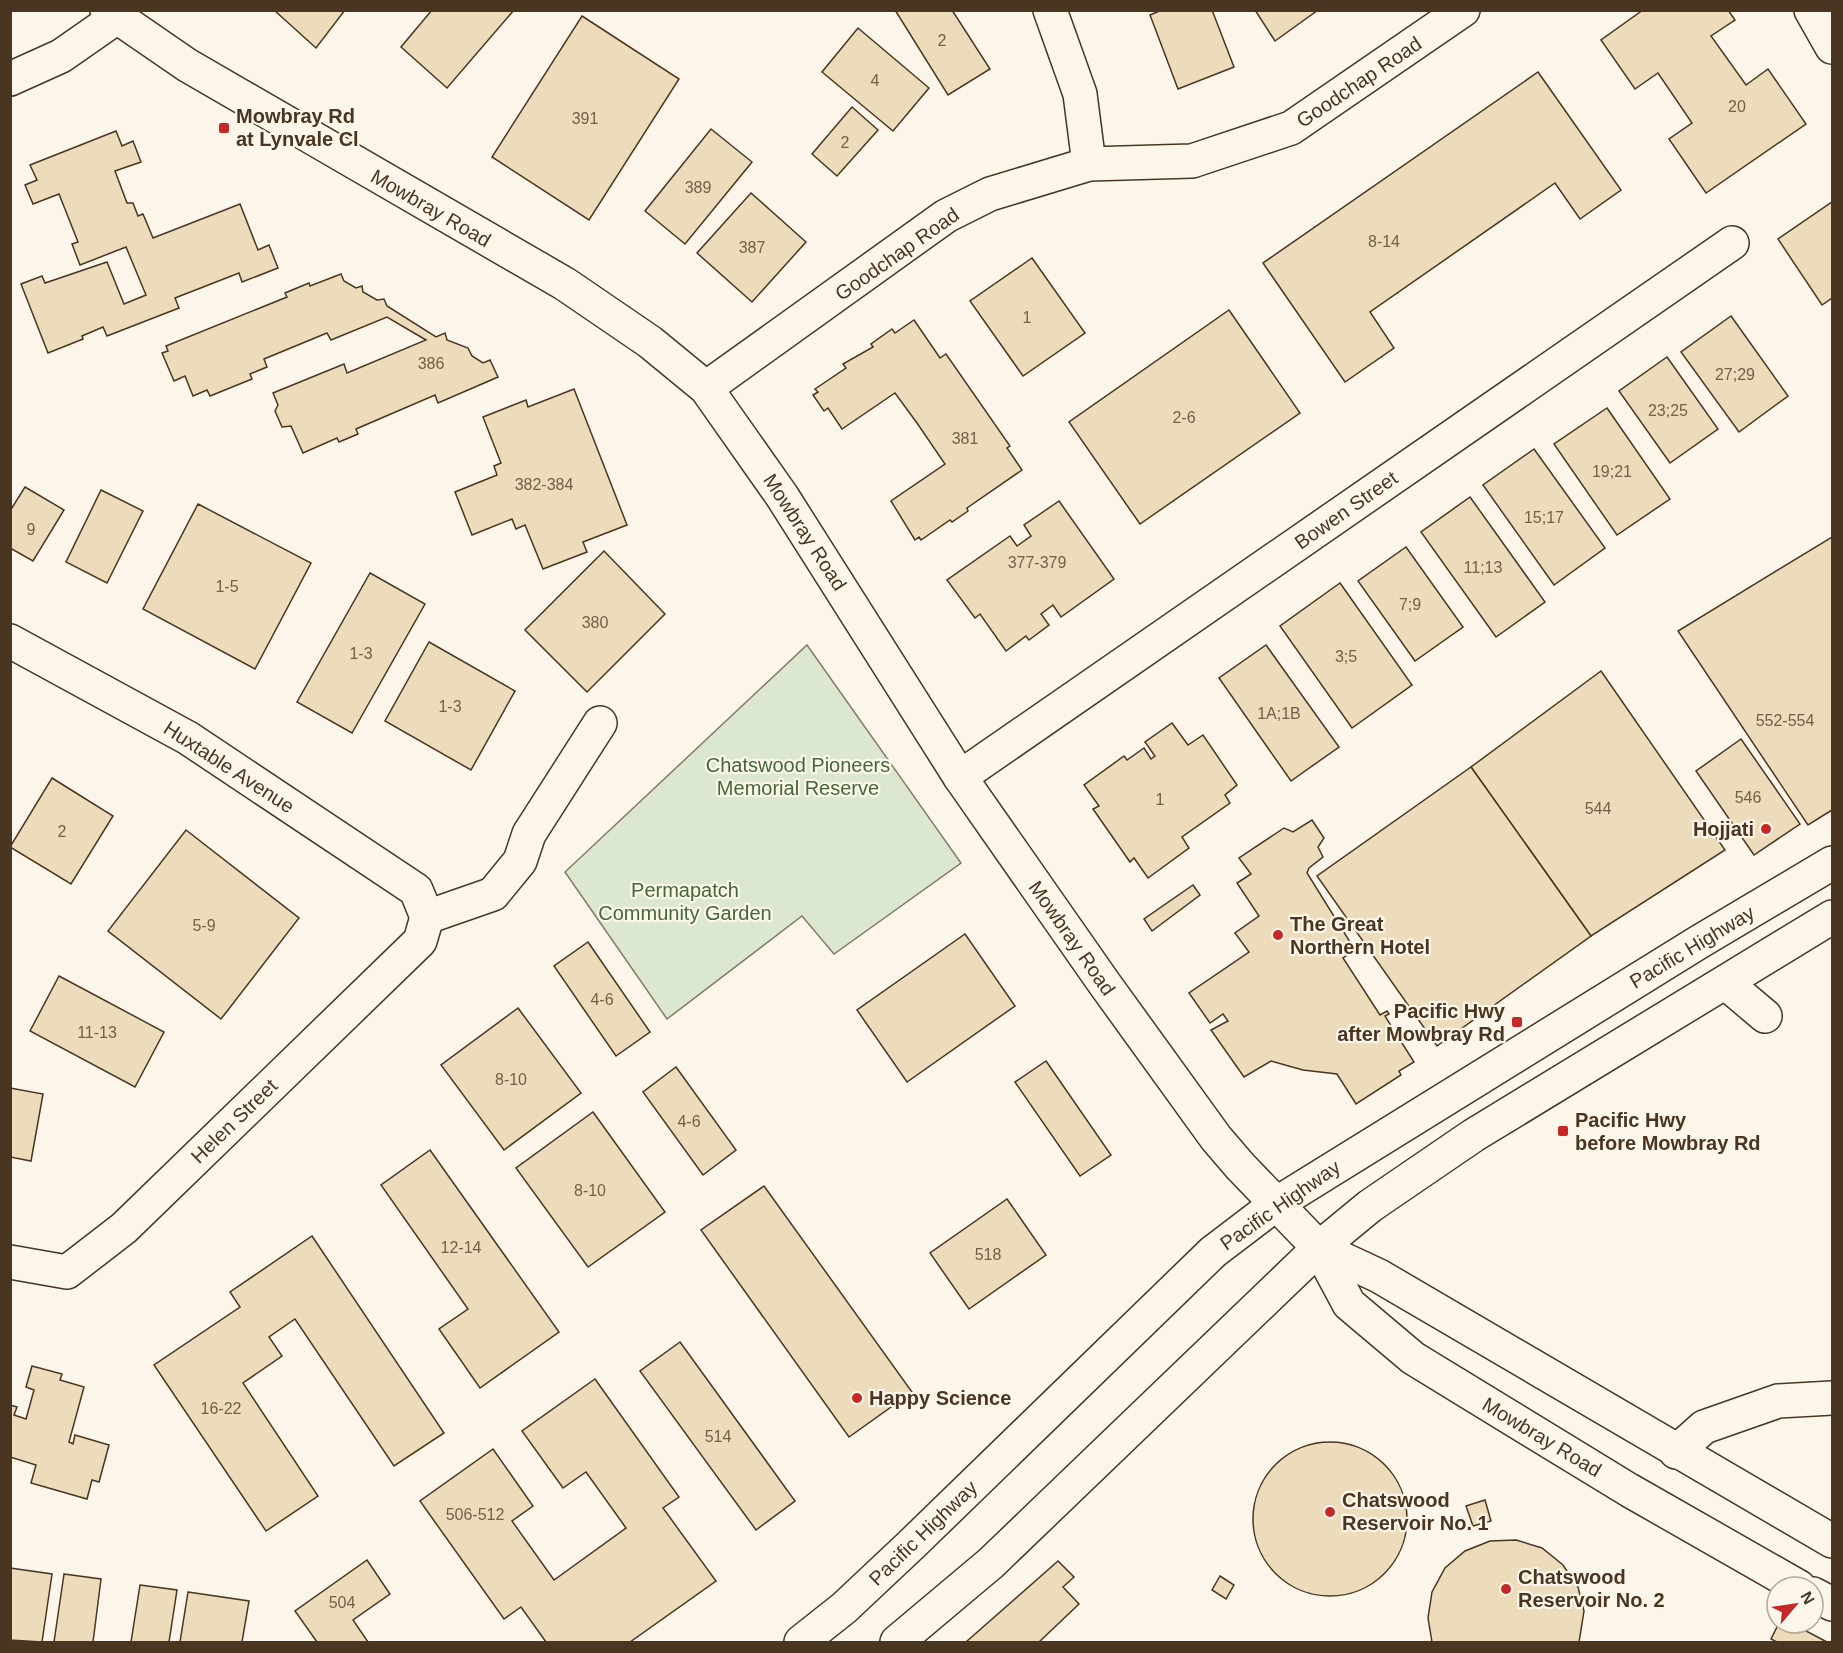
<svg xmlns="http://www.w3.org/2000/svg" width="1843" height="1653" font-family="Arial,sans-serif">
  <rect width="100%" height="100%" fill="#fbf6e9"/>
  <polygon fill="#dce7d0" stroke="#887966" stroke-width="1.5" points="807,645 961,863 834,954 802,916 667,1019 565,872"/>
  <g fill="#ecdcbc" stroke="#4a3520" stroke-width="1.5">
    <polygon points="274,10 345,10 316,48"/>
    <polygon points="432,10 514,10 447,88 401,47"/>
    <polygon points="895,10 952,10 990,69 948,95"/>
    <polygon points="1162,10 1212,10 1234,67 1178,89 1150,15"/>
    <polygon points="1255,10 1318,10 1275,41"/>
    <polygon points="1643,10 1728,10 1735,20 1711,36 1746,85 1768,69 1806,124 1706,193 1669,139 1692,123 1658,73 1635,89 1601,40"/>
    <polygon points="582,16 679,79 589,220 492,157"/>
    <polygon points="858,28 929,88 893,131 822,72"/>
    <polygon points="1538,72 1621,190 1580,219 1555,183 1370,312 1394,348 1345,382 1263,263"/>
    <polygon points="852,107 878,130 837,176 812,154"/>
    <polygon points="711,129 752,162 685,244 645,211"/>
    <polygon points="116,131 122,146 133,141 141,162 115,171 127,203 133,203 138,216 143,214 153,238 240,204 258,250 269,245 278,268 242,282 239,273 175,298 179,308 107,336 103,327 82,336 83,339 48,353 21,284 42,276 45,283 107,262 124,304 146,295 126,247 80,265 72,244 78,242 59,194 33,204 25,185 37,180 30,165"/>
    <polygon points="751,193 806,242 752,302 697,253"/>
    <polygon points="1832,202 1832,298 1822,305 1778,239"/>
    <polygon points="1032,258 1085,333 1023,376 970,301"/>
    <polygon points="341,274 344,281 356,288 362,286 363,292 377,300 384,299 387,306 436,337 445,333 447,340 468,348 472,356 483,363 490,360 498,377 438,403 435,395 356,429 358,434 339,442 337,438 303,453 291,426 282,427 275,411 278,405 273,393 344,364 347,373 426,340 387,317 331,340 327,333 264,359 267,367 250,374 252,379 210,396 207,390 193,396 185,376 174,381 162,353 168,351 166,346 287,297 285,293 309,283 310,286"/>
    <polygon points="1229,310 1300,413 1140,524 1069,422"/>
    <polygon points="1731,316 1788,396 1739,432 1681,352"/>
    <polygon points="914,320 940,358 946,354 1010,446 1007,448 1022,470 967,508 968,511 952,522 950,520 921,540 919,537 915,540 891,501 945,464 917,423 895,393 842,429 828,408 824,411 813,395 818,392 815,389 846,368 843,364 873,347 871,344 892,329 895,333"/>
    <polygon points="1667,357 1718,429 1670,463 1619,391"/>
    <polygon points="574,389 627,525 583,542 587,552 543,569 525,525 516,529 512,519 472,535 455,492 497,475 494,466 501,463 483,417 526,400 528,407"/>
    <polygon points="1607,408 1670,499 1617,535 1554,444"/>
    <polygon points="1534,449 1605,548 1554,585 1483,485"/>
    <polygon points="25,487 64,510 33,561 10,548 10,511"/>
    <polygon points="101,490 143,511 107,583 66,562"/>
    <polygon points="1470,497 1545,602 1496,637 1421,532"/>
    <polygon points="1059,501 1114,579 1061,617 1053,605 1041,614 1049,625 1029,640 1026,636 1006,651 980,614 975,618 947,580 1010,536 1017,546 1031,536 1024,525"/>
    <polygon points="198,504 311,563 255,669 143,609"/>
    <polygon points="1832,537 1832,810 1808,825 1678,631"/>
    <polygon points="1406,547 1463,627 1415,661 1358,581"/>
    <polygon points="604,551 665,614 587,692 525,630"/>
    <polygon points="370,573 425,604 352,733 297,702"/>
    <polygon points="1340,583 1412,685 1352,728 1280,626"/>
    <polygon points="429,642 515,691 471,770 385,721"/>
    <polygon points="1266,645 1339,747 1291,781 1219,678"/>
    <polygon points="1601,671 1725,850 1591,936 1471,767"/>
    <polygon points="1172,723 1188,745 1203,735 1237,785 1225,795 1230,803 1182,837 1189,848 1148,878 1134,858 1130,862 1093,809 1099,806 1084,785 1124,756 1127,760 1144,748 1151,759 1155,756 1145,742"/>
    <polygon points="1741,739 1800,824 1754,855 1696,771"/>
    <polygon points="1471,767 1591,936 1437,1046 1317,876"/>
    <polygon points="52,778 113,816 71,884 10,847"/>
    <polygon points="1312,820 1324,838 1318,847 1323,857 1309,868 1307,873 1355,950 1343,958 1380,1015 1387,1011 1389,1014 1385,1016 1414,1062 1399,1071 1401,1075 1356,1104 1337,1074 1303,1070 1271,1061 1244,1077 1211,1030 1228,1021 1223,1014 1210,1023 1189,993 1249,952 1235,933 1259,916 1237,883 1251,874 1239,858 1284,828 1293,832"/>
    <polygon points="186,830 299,918 221,1019 108,931"/>
    <polygon points="1193,885 1200,895 1152,931 1144,919"/>
    <polygon points="965,934 1015,1006 907,1082 857,1010"/>
    <polygon points="588,942 650,1032 616,1056 554,966"/>
    <polygon points="59,976 164,1032 135,1087 30,1031"/>
    <polygon points="518,1008 581,1093 504,1150 441,1065"/>
    <polygon points="1046,1061 1111,1155 1080,1176 1015,1082"/>
    <polygon points="676,1067 736,1150 703,1175 643,1092"/>
    <polygon points="10,1088 43,1094 31,1161 10,1157"/>
    <polygon points="593,1112 665,1212 588,1267 516,1168"/>
    <polygon points="430,1150 559,1332 480,1388 439,1329 468,1309 381,1185"/>
    <polygon points="764,1186 912,1392 849,1437 701,1230"/>
    <polygon points="1007,1199 1046,1255 969,1309 930,1253"/>
    <polygon points="312,1236 444,1433 394,1466 295,1319 269,1337 282,1356 243,1383 318,1496 266,1531 154,1365 240,1307 230,1292"/>
    <polygon points="680,1342 795,1501 756,1530 640,1371"/>
    <polygon points="32,1366 62,1374 60,1380 84,1387 69,1442 73,1444 75,1435 109,1445 99,1482 92,1480 87,1499 31,1483 36,1465 10,1457 10,1405 17,1407 14,1415 26,1419 34,1390 26,1387"/>
    <polygon points="595,1379 679,1497 663,1508 716,1581 630,1642 546,1642 521,1607 504,1619 420,1501 493,1449 533,1506 512,1521 554,1580 626,1528 586,1472 563,1488 522,1431"/>
    <circle cx="1330" cy="1519" r="77"/>
    <polygon points="1485,1500 1491,1521 1473,1526 1466,1506"/>
    <polygon points="1516,1540 1542,1548 1563,1565 1578,1587 1584,1611 1579,1642 1432,1642 1428,1618 1432,1592 1445,1568 1465,1551 1490,1541"/>
    <polygon points="367,1560 390,1594 353,1620 368,1642 317,1642 295,1611"/>
    <polygon points="1058,1561 1074,1577 1063,1587 1079,1604 1039,1642 966,1642"/>
    <polygon points="10,1568 52,1574 42,1642 10,1640"/>
    <polygon points="64,1574 101,1579 93,1642 54,1642"/>
    <polygon points="1220,1576 1234,1585 1226,1599 1212,1590"/>
    <polygon points="140,1585 177,1590 169,1642 131,1642"/>
    <polygon points="188,1592 249,1601 242,1642 180,1642"/>
    <polygon points="1779,1623 1791,1623 1827,1642 1777,1642 1771,1639"/>
  </g>
  <g fill="none" stroke-linecap="round" stroke-linejoin="round">
    <g stroke="#4a3520" stroke-width="36">
      <g id="minor">
        <polyline points="1050,10 1080,94 1089,164"/>
        <polyline points="1811,10 1832,47"/>
        <polyline points="10,79 61,56 117,17"/>
        <polyline points="706,388 946,216 990,194 1089,164 1192,161 1291,128 1463,10"/>
        <polyline points="10,641 188,738 416,890 427,917"/>
        <polyline points="960,777 1732,243"/>
        <polyline points="427,917 493,894 520,861 529,834 600,723"/>
        <polyline points="1726,983 1765,1016"/>
        <polyline points="10,1262 67,1272 124,1228 420,941 427,917"/>
        <polyline points="1676,1452 1704,1427 1778,1401 1832,1398"/>
      </g>
    </g>
    <g stroke="#4a3520" stroke-width="36">
      <g id="major">
        <polyline points="107,10 187,65 565,284 650,342 706,388 782,496 960,777 1104,983 1216,1138 1240,1166 1319,1248 1349,1304 1413,1358 1629,1490 1799,1587"/>
        <polyline points="1319,1248 1379,1276 1832,1541"/>
        <polyline points="1813,1594 1832,1604"/>
      </g>
    </g>
    <g stroke="#4a3520" stroke-width="36">
      <g id="highway">
        <polyline points="801,1642 844,1608 911,1545 1213,1252 1276,1204 1699,942 1832,863"/>
        <polyline points="897,1642 991,1563 1319,1248 1370,1206 1474,1135 1832,917"/>
      </g>
    </g>
    <use href="#minor" stroke="#fbf6e9" stroke-width="33"/>
    <use href="#major" stroke="#fbf6e9" stroke-width="33"/>
    <use href="#highway" stroke="#fbf6e9" stroke-width="33"/>
  </g>
  <g fill="#c62828" stroke="#fbf6e9" stroke-width="2">
    <rect x="218" y="122" width="12" height="12" rx="3"/>
    <circle cx="1766" cy="829" r="6"/>
    <circle cx="1278" cy="935" r="6"/>
    <rect x="1511" y="1016" width="12" height="12" rx="3"/>
    <rect x="1557" y="1125" width="12" height="12" rx="3"/>
    <circle cx="857" cy="1398" r="6"/>
    <circle cx="1330" cy="1512" r="6"/>
    <circle cx="1506" cy="1589" r="6"/>
  </g>
  <g text-anchor="middle" dominant-baseline="central" stroke-width="4.5" stroke-linejoin="round" paint-order="stroke">
    <g font-size="16" fill="#725f47">
      <text x="942" y="40">2</text>
      <text x="875" y="80">4</text>
      <text x="1737" y="106">20</text>
      <text x="585" y="118">391</text>
      <text x="845" y="142">2</text>
      <text x="698" y="187">389</text>
      <text x="1384" y="241">8-14</text>
      <text x="752" y="247">387</text>
      <text x="1027" y="317">1</text>
      <text x="431" y="363">386</text>
      <text x="1735" y="374">27;29</text>
      <text x="1668" y="410">23;25</text>
      <text x="1184" y="417">2-6</text>
      <text x="965" y="438">381</text>
      <text x="1612" y="471">19;21</text>
      <text x="544" y="484">382-384</text>
      <text x="1544" y="517">15;17</text>
      <text x="31" y="529">9</text>
      <text x="1037" y="562">377-379</text>
      <text x="1483" y="567">11;13</text>
      <text x="227" y="586">1-5</text>
      <text x="1410" y="604">7;9</text>
      <text x="595" y="622">380</text>
      <text x="361" y="653">1-3</text>
      <text x="1346" y="656">3;5</text>
      <text x="450" y="706">1-3</text>
      <text x="1279" y="713">1A;1B</text>
      <text x="1785" y="720">552-554</text>
      <text x="1748" y="797">546</text>
      <text x="1160" y="799">1</text>
      <text x="1598" y="808">544</text>
      <text x="62" y="831">2</text>
      <text x="204" y="925">5-9</text>
      <text x="602" y="999">4-6</text>
      <text x="97" y="1032">11-13</text>
      <text x="511" y="1079">8-10</text>
      <text x="689" y="1121">4-6</text>
      <text x="590" y="1190">8-10</text>
      <text x="461" y="1247">12-14</text>
      <text x="988" y="1254">518</text>
      <text x="221" y="1408">16-22</text>
      <text x="718" y="1436">514</text>
      <text x="475" y="1514">506-512</text>
      <text x="342" y="1602">504</text>
    </g>
    <g font-size="20" fill="#4a3520" stroke="#fbf6e9">
      <text transform="translate(1359 82) rotate(-34)">Goodchap Road</text>
      <text transform="translate(431 208) rotate(30)">Mowbray Road</text>
      <text transform="translate(897 254) rotate(-35)">Goodchap Road</text>
      <text transform="translate(1346 510) rotate(-35)">Bowen Street</text>
      <text transform="translate(805 532) rotate(57)">Mowbray Road</text>
      <text transform="translate(229 767) rotate(33)">Huxtable Avenue</text>
      <text transform="translate(1072 938) rotate(55)">Mowbray Road</text>
      <text transform="translate(1692 947) rotate(-31)">Pacific Highway</text>
      <text transform="translate(234 1121) rotate(-44)">Helen Street</text>
      <text transform="translate(1280 1205) rotate(-35)">Pacific Highway</text>
      <text transform="translate(1542 1437) rotate(31)">Mowbray Road</text>
      <text transform="translate(923 1533) rotate(-44)">Pacific Highway</text>
    </g>
    <g font-size="20" font-weight="bold" fill="#4a3520" stroke="#fbf6e9" text-anchor="start">
      <text x="236" y="116">Mowbray Rd<tspan x="236" dy="23">at Lynvale Cl</tspan></text>
      <text x="1754" y="829" text-anchor="end">Hojjati</text>
      <text x="1290" y="924">The Great<tspan x="1290" dy="23">Northern Hotel</tspan></text>
      <text x="1505" y="1011" text-anchor="end">Pacific Hwy<tspan x="1505" dy="23">after Mowbray Rd</tspan></text>
      <text x="1575" y="1120">Pacific Hwy<tspan x="1575" dy="23">before Mowbray Rd</tspan></text>
      <text x="869" y="1398">Happy Science</text>
      <text x="1342" y="1500">Chatswood<tspan x="1342" dy="23">Reservoir No. 1</tspan></text>
      <text x="1518" y="1577">Chatswood<tspan x="1518" dy="23">Reservoir No. 2</tspan></text>
    </g>
    <g font-size="20" fill="#436837" stroke="#fbf6e9">
      <text x="798" y="765">Chatswood Pioneers<tspan x="798" dy="23">Memorial Reserve</tspan></text>
      <text x="685" y="890">Permapatch<tspan x="685" dy="23">Community Garden</tspan></text>
    </g>
  </g>
  <rect width="1843" height="1653" fill="none" stroke="#4a3520" stroke-width="24"/>
  <g transform="translate(1795 1605) rotate(61)"><circle r="28" fill="#fbf6e9" stroke="#b4a999" stroke-width="1.5"/>
  <path d="M0-4.5L10 22L0 15L-10 22Z" fill="#c62828"/>
  <text y="-9" font-size="16" font-weight="bold" text-anchor="middle" fill="#4a3520">N</text>
  </g>
</svg>
